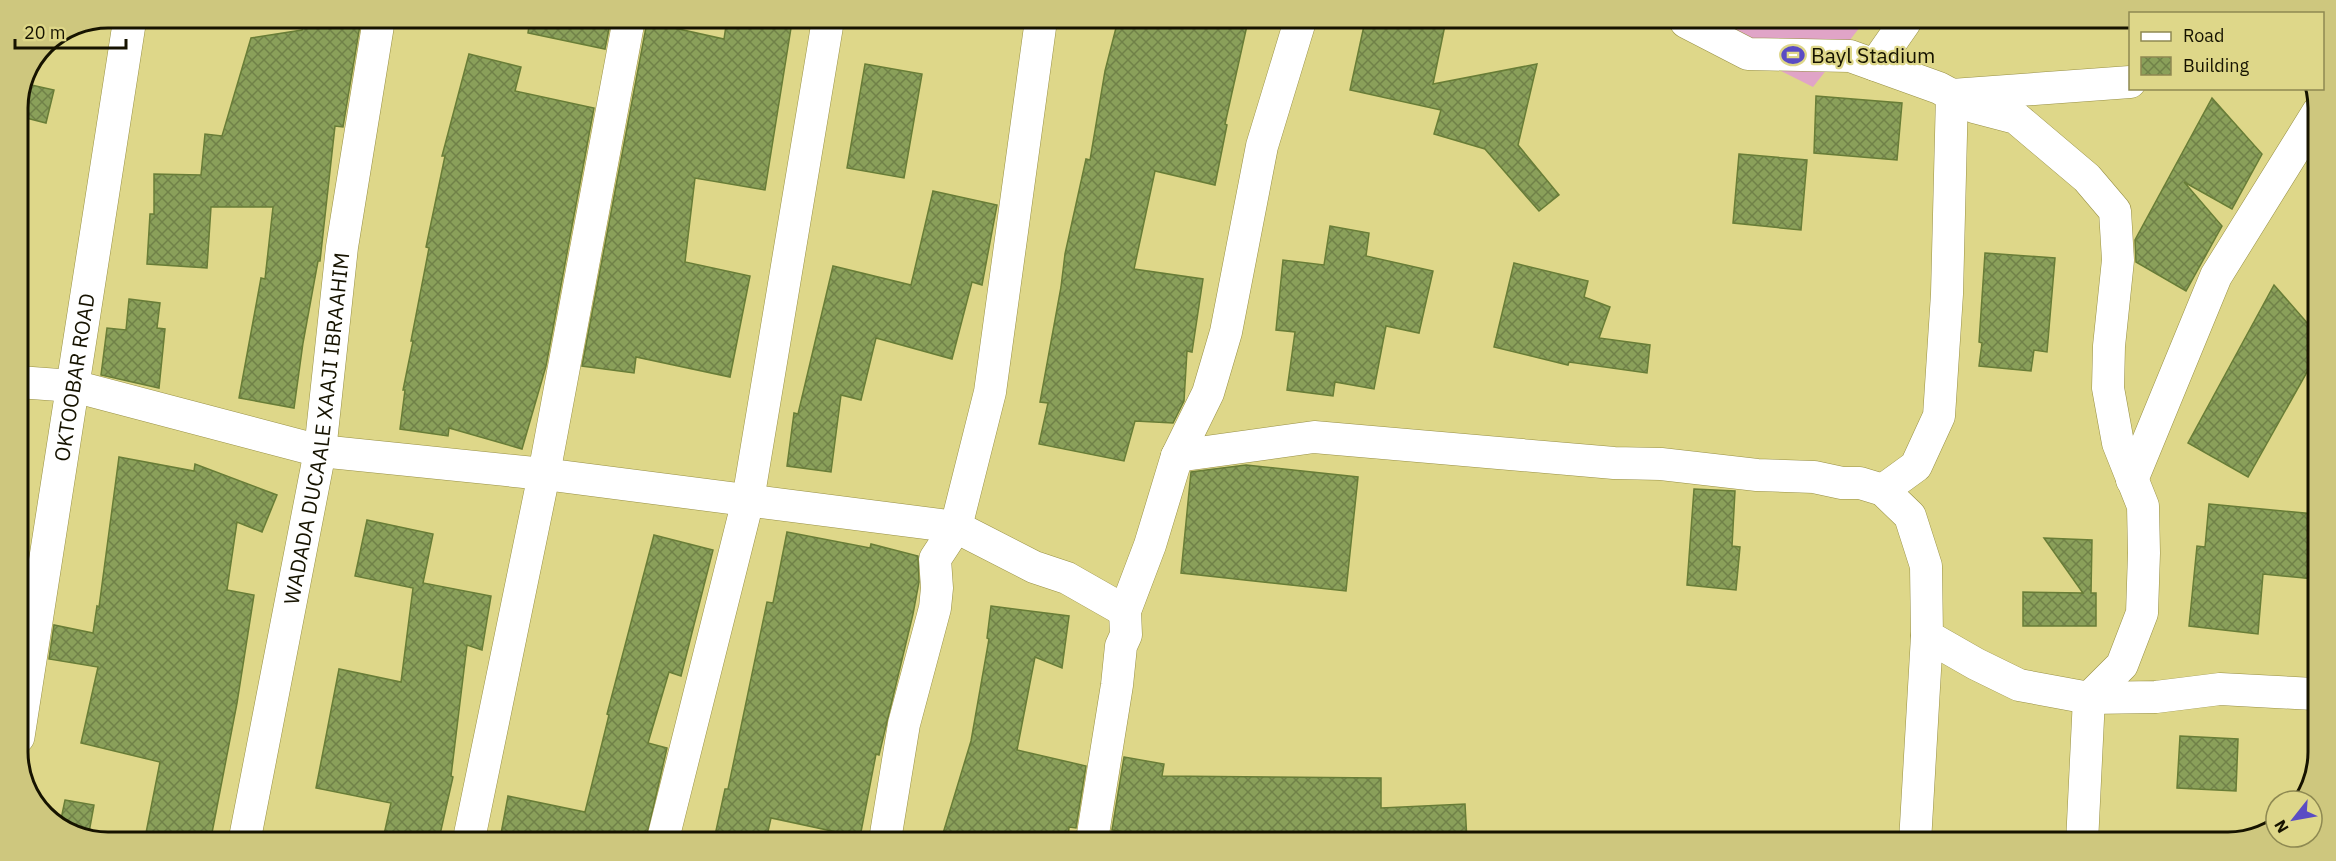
<svg xmlns="http://www.w3.org/2000/svg" width="2336" height="861" font-family="'IBM Plex Sans',sans-serif">
  <defs>
    <pattern id="building-cross-hatch" width="8" height="8" patternUnits="userSpaceOnUse" patternTransform="scale(1.5)"><rect width="8" height="8" fill="#8aa05a"/><path d="M0 0l8 8M0 8l8-8" fill="none" stroke="#708148"/></pattern>
  </defs>
  <rect width="100%" height="100%" fill="#ded789"/>
  <polygon fill="#e0a4c7" points="1683,22 1864,22 1813,87"/>
  <g fill="url(#building-cross-hatch)" stroke="#687d37" stroke-width="1.5">
    <polygon points="304,18 361,19 343,127 335,126 320,261 318,261 303,343 294,408 239,398 261,278 265,279 273,207 211,207 207,268 147,264 150,214 154,214 154,174 201,175 205,134 222,136 251,38 302,30"/>
    <polygon points="530,19 611,19 605,49 528,33"/>
    <polygon points="727,19 791,28 765,190 695,178 685,262 750,276 730,377 636,357 634,373 582,366 647,22 724,39"/>
    <polygon points="1118,20 1248,21 1225,124 1227,125 1215,185 1155,171 1134,269 1203,279 1192,352 1187,351 1184,401 1173,423 1135,421 1124,461 1039,444 1048,403 1040,402 1061,287 1065,254 1086,159 1090,160 1105,71"/>
    <polygon points="1365,21 1428,21 1445,25 1433,84 1537,64 1518,145 1559,195 1539,211 1485,149 1434,134 1441,110 1350,90"/>
    <polygon points="469,54 521,67 515,91 594,108 546,366 522,449 449,428 448,436 400,429 405,390 403,390 413,341 411,341 429,248 426,247 445,156 442,156"/>
    <polygon points="865,64 922,74 904,178 847,168"/>
    <polygon points="27,84 54,90 46,123 18,116 18,103"/>
    <polygon points="1816,96 1902,103 1897,160 1814,153"/>
    <polygon points="2212,98 2262,154 2232,209 2184,182 2222,226 2186,291 2136,262 2135,240"/>
    <polygon points="1739,154 1807,160 1801,230 1733,223"/>
    <polygon points="933,191 997,205 982,285 972,282 952,359 876,338 861,400 841,395 831,472 787,466 794,413 798,414 833,266 911,285"/>
    <polygon points="1330,226 1369,233 1366,256 1433,271 1419,333 1386,326 1374,389 1335,382 1333,396 1287,390 1295,332 1276,330 1283,260 1324,265"/>
    <polygon points="1985,253 2055,258 2047,352 2034,350 2031,371 1979,366 1982,343 1979,342"/>
    <polygon points="1514,263 1588,281 1584,297 1610,307 1599,338 1650,345 1647,373 1569,362 1568,365 1494,347"/>
    <polygon points="2274,285 2316,333 2316,356 2248,477 2188,443"/>
    <polygon points="129,299 160,303 157,328 165,329 159,388 101,375 107,328 126,330"/>
    <polygon points="119,457 194,471 195,464 277,495 262,532 237,522 227,590 254,595 237,703 211,838 145,838 160,762 81,743 98,667 49,659 54,625 93,633 97,606 99,607"/>
    <polygon points="1246,465 1358,477 1346,591 1181,573 1191,472"/>
    <polygon points="1694,489 1735,491 1732,546 1740,547 1736,590 1687,585"/>
    <polygon points="2209,504 2315,514 2314,579 2263,574 2258,634 2189,626 2197,546 2205,547"/>
    <polygon points="367,520 433,534 423,583 491,596 482,650 467,645 451,776 453,777 439,839 383,839 391,803 316,788 339,669 401,682 413,588 355,576"/>
    <polygon points="787,532 870,548 871,544 918,556 919,582 913,614 879,755 876,754 860,837 771,818 766,840 714,840 725,789 728,789 767,602 773,603"/>
    <polygon points="654,535 713,550 681,676 669,672 648,743 667,748 646,839 500,839 508,796 585,812 609,715 607,714"/>
    <polygon points="2044,538 2092,540 2091,593 2096,593 2096,626 2023,626 2023,592 2083,593"/>
    <polygon points="991,606 1069,616 1062,668 1035,657 1017,750 1086,766 1076,828 1069,827 1068,840 941,840 971,741 989,639 987,638"/>
    <polygon points="2180,736 2238,739 2236,791 2177,788"/>
    <polygon points="1124,757 1164,764 1162,776 1381,778 1381,808 1465,804 1467,841 1153,837 1112,830"/>
    <polygon points="65,800 94,805 88,838 79,838 60,824"/>
  </g>
  <g fill="none" stroke-linecap="round" stroke-linejoin="round">
    <g stroke="#989044" stroke-width="33">
      <g id="street">
        <polyline points="1686,22 1748,54 1850,56 1939,88 1974,107 2016,118 2087,178 2115,211 2118,260 2109,346 2108,388 2118,443 2143,506 2144,553 2142,613 2122,665 2089,698 2082,843"/>
        <polyline points="1875,65 1905,22"/>
        <polyline points="18,382 73,386 320,451 544,474 956,527 1034,567 1067,578 1125,611"/>
        <polyline points="1177,456 1314,437 1614,463 1661,464 1757,475 1814,477 1842,483 1860,483 1883,490 1910,516 1926,566 1927,636 1976,664 2019,685 2089,698 2156,697 2220,689 2314,694"/>
        <polyline points="2132,480 2216,276 2318,112"/>
        <polyline points="1883,490 1916,466 1939,416 1947,294 1952,95 2130,82"/>
        <path id="s1" d="M245 838 320 451 342 247 379 19"/>
        <polyline points="469,839 544,474 629,19"/>
        <polyline points="663,839 748,500 828,20"/>
        <polyline points="885,840 904,724 935,608 937,588 935,559 956,527 990,392 1041,20"/>
        <polyline points="1092,840 1117,685 1121,646 1126,635 1125,611 1150,545 1177,456 1208,393 1226,332 1262,146 1300,21"/>
        <polyline points="1915,842 1927,636"/>
      </g>
    </g>
    <g stroke="#989044" stroke-width="34">
      <g id="secondary">
        <path id="s2" d="M18 737 130 18"/>
      </g>
    </g>
    <use href="#street" stroke="#fff" stroke-width="32"/>
    <use href="#secondary" stroke="#fff" stroke-width="33"/>
  </g>
  <defs>
    <g id="stadium-bare" transform="scale(1.8)"><path d="M0-5a6.5 5 0 1 0 0 10a6.5 5 0 1 0 0-10ZM-3.5-1.8h7v3.6h-7Z" fill="#5a4cc4" stroke="#ded789" stroke-width="2.5" paint-order="stroke"/></g>
  </defs>
  <g fill-rule="evenodd">
    <use href="#stadium-bare" x="1793" y="55"/>
  </g>
  <g text-anchor="middle" dominant-baseline="central" stroke-width="4.5" stroke-linejoin="round" paint-order="stroke">
    <g font-size="21" fill="#161300" stroke="#ded789" text-anchor="start">
      <text x="1811" y="55">Bayl Stadium</text>
    </g>
    <g font-size="21" fill="#161300" stroke="#ded789">
      <text stroke="none"><textPath href="#s2" startOffset="364">OKTOOBAR ROAD</textPath></text>
      <text stroke="none"><textPath href="#s1" startOffset="416">WADADA DUCAALE XAAJI IBRAAHIM</textPath></text>
    </g>
  </g>
  <path d="M0 0H2336V861H0ZM108 28H2228A80 80 0 0 1 2308 108V752A80 80 0 0 1 2228 832H108A80 80 0 0 1 28 752V108A80 80 0 0 1 108 28Z" fill="#cec77e" fill-rule="evenodd"/>
  <path fill="none" stroke="#161300" stroke-width="3" d="M108 28H2228A80 80 0 0 1 2308 108V752A80 80 0 0 1 2228 832H108A80 80 0 0 1 28 752V108A80 80 0 0 1 108 28Z"/>
  <rect x="2129" y="12" width="195" height="78" fill="#ded789" stroke="#8e8952" stroke-width="1.5"/>
  <rect x="2141" y="32" width="30" height="9" fill="#ffffff" stroke="#8e8952" stroke-width="1.5"/>
  <text x="2183" y="42" font-size="18" fill="#161300">Road</text>
  <rect x="2141" y="57" width="30" height="18" fill="url(#building-cross-hatch)" stroke="#8e8952" stroke-width="1.5"/>
  <text x="2183" y="72" font-size="18" fill="#161300">Building</text>
  <g transform="translate(2294 819) rotate(239)"><circle r="28" fill="#ded789" stroke="#8e8952" stroke-width="1.5"/>
  <path d="M0-4.5L10 22L0 15L-10 22Z" fill="#5a4cc4"/>
  <text y="-9" font-size="16" font-weight="bold" text-anchor="middle" fill="#161300">N</text>
  </g>
  <path d="M15 39v9h111v-9" fill="none" stroke="#161300" stroke-width="3"/>
  <text x="24" y="39" font-size="18" fill="#161300" stroke="#ded789" stroke-width="4.5" paint-order="stroke">20 m</text>
</svg>
